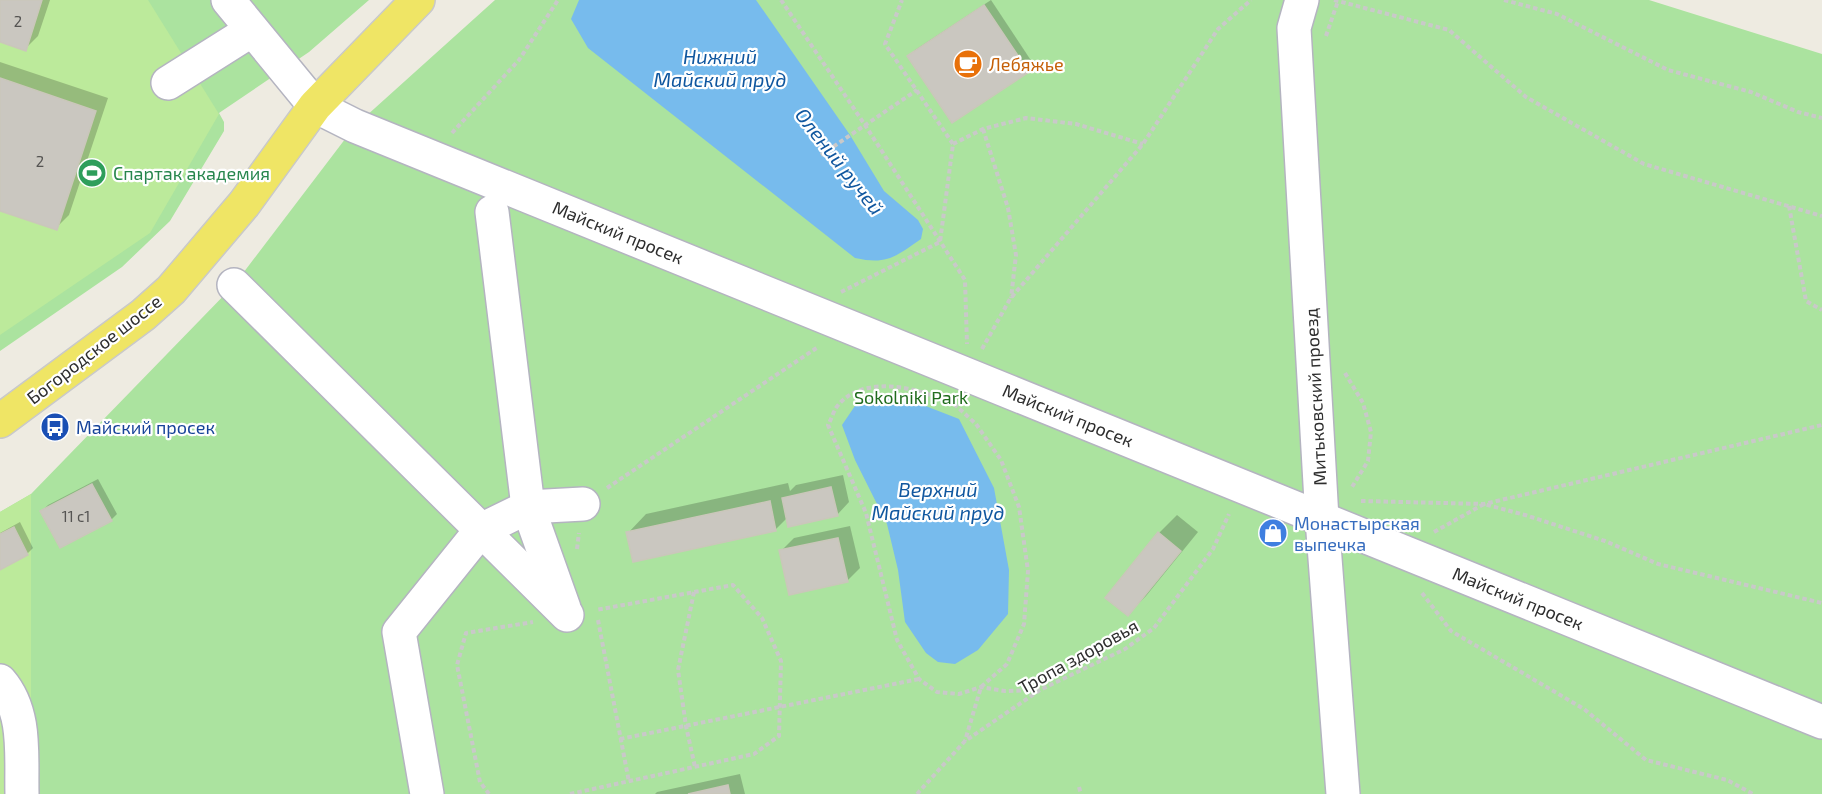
<svg xmlns="http://www.w3.org/2000/svg" width="1822" height="794" font-family="'Exo 2',sans-serif">
  <rect width="100%" height="100%" fill="#eeebe1"/>
  <g fill="#abe39f">
    <polygon points="0,0 369,0 309,52 219,113 224,122 224,131 170,221 122,267 0,351"/>
    <polygon points="495,0 1649,0 1822,54 1822,794 0,794 0,512 31,494 234,285 355,126"/>
  </g>
  <g fill="#bcea9b">
    <polygon points="0,0 148,0 219,114 150,233 0,335"/>
    <polygon points="31,494 31,794 0,794 0,512"/>
  </g>
  <g fill="#77bbed">
    <path d="M579 0H756L850 135 884 191 918 220 923 229 921 239C895 257 887 265 855 258L588 48 571 19Z"/>
    <polygon points="900,396 959,419 994,488 1009,570 1008,614 978,650 955,664 938,662 926,653 905,622 898,570 887,524 855,460 842,425 859,400"/>
  </g>
  <g fill="#0003">
    <polygon points="0,0 50,0 38,36 25,49 0,41"/>
    <polygon points="991,0 1034,65 1028,71 909,56 915,50"/>
    <polygon points="0,62 108,98 69,215 56,228 0,209"/>
    <polygon points="843,475 849,502 837,515 787,518 775,530 628,533 646,514 788,483 790,491 796,485"/>
    <polygon points="98,479 117,514 111,520 42,511 48,505"/>
    <polygon points="1177,515 1198,532 1146,596 1128,614 1159,533"/>
    <polygon points="1274,521 1285,522 1284,533 1278,539 1268,527"/>
    <polygon points="20,522 33,548 27,554 0,569 0,533"/>
    <polygon points="850,526 860,568 847,581 781,551 794,538"/>
    <polygon points="740,774 745,794 655,794 657,792"/>
  </g>
  <g fill="#cac7c0" stroke="#cac7ba" stroke-width="1.5">
    <polygon points="0,0 42,0 26,51 0,42"/>
    <polygon points="984,5 1029,72 952,123 907,56"/>
    <polygon points="0,78 96,111 57,230 0,211"/>
    <polygon points="92,484 112,521 60,548 40,511"/>
    <polygon points="831,487 838,516 788,527 782,498"/>
    <polygon points="770,501 776,531 633,562 626,532"/>
    <polygon points="1267,526 1280,527 1279,541 1266,539"/>
    <polygon points="14,527 28,555 0,570 0,534"/>
    <polygon points="1158,532 1181,551 1128,616 1105,598"/>
    <polygon points="838,538 848,582 789,595 779,550"/>
    <polygon points="728,785 730,794 688,794"/>
  </g>
  <g fill="none" stroke-linecap="round" stroke-linejoin="round">
    <g stroke="#b4b4c0" stroke-width="36">
      <g id="minor">
        <polyline points="228,0 315,106 355,126 1822,722"/>
        <polyline points="1302,0 1294,28 1322,519 1343,794"/>
        <polyline points="168,83 252,30"/>
        <polyline points="492,212 528,507 564,608"/>
        <polyline points="234,285 567,615"/>
        <path d="M0 681C27 712 21 755 22 794"/>
        <polyline points="427,794 399,632 481,530 528,507 583,504"/>
      </g>
    </g>
    <g stroke="#c9c9c9" stroke-width="36">
      <polyline id="major" points="0,421 143,315 171,290 244,204 315,106 418,0"/>
    </g>
    <g stroke="#c9c9c9" stroke-width="4" stroke-dasharray="4.5 3" stroke-linecap="butt">
      <polyline points="781,0 865,125 965,280 967,344"/>
      <polyline points="1334,0 1449,30 1526,97 1644,164 1822,216"/>
      <polyline points="1504,0 1557,14 1668,70 1751,92 1798,112 1822,118"/>
      <polyline points="1326,36 1338,1"/>
      <polyline points="983,129 1008,208 1016,255 1011,298"/>
      <polyline points="452,133 519,60 558,0"/>
      <polyline points="953,144 983,129 1026,118 1076,124 1143,144"/>
      <polyline points="821,155 917,90"/>
      <polyline points="1789,206 1806,301 1822,310"/>
      <polyline points="841,292 940,242 953,144 885,44 902,0"/>
      <polyline points="982,349 1010,299 1143,144 1218,29 1251,0"/>
      <polyline points="1345,373 1363,403 1371,432 1368,461 1352,487"/>
      <path d="M930 395C901 384 856 379 836 408 833 413 831 420 828 425L866 513 897 640 919 679 937 692 959 694 981 687 1005 691 1040 690"/>
      <polyline points="954,404 976,424 1001,460 1019,507 1028,571 1024,624 1007,664 981,687 965,741"/>
      <polyline points="607,488 818,347"/>
      <polyline points="1361,501 1484,504 1822,425"/>
      <polyline points="1434,532 1484,504 1525,515 1605,541 1658,564 1822,603"/>
      <polyline points="577,549 579,533"/>
      <polyline points="694,592 678,670 686,726 695,767"/>
      <polyline points="1422,593 1451,631 1584,709 1646,760 1727,780 1753,794"/>
      <polyline points="598,620 629,782"/>
      <polyline points="620,739 919,679"/>
      <polyline points="1079,787 1081,794"/>
      <polyline points="489,794 480,782 457,665 466,633 533,622"/>
      <polyline points="570,794 754,754 779,736 781,661 762,618 733,585 596,610"/>
      <polyline points="917,794 965,741 1040,690 1125,649 1154,628 1213,549 1229,514"/>
    </g>
    <use href="#minor" stroke="#fff" stroke-width="33"/>
    <use href="#major" stroke="#efe565" stroke-width="33"/>
  </g>
  <defs>
    <g id="cafe-disc" transform="scale(1.5)"><circle r="9.5" fill="#e8710a" stroke="#fff"/><path d="M-5.5-4.5H6V0H3Q3 3.5 0 3.5H-2.5Q-5.5 3.5-5.5 0ZM3-3.2v2h1.7v-2ZM-6 4.5H4V6H-6Z" fill="#fff"/></g>
    <g id="stadium-disc" transform="scale(1.5)"><circle r="9.5" fill="#2e9e5b" stroke="#fff"/><path d="M0-5a6.5 5 0 1 0 0 10a6.5 5 0 1 0 0-10ZM-3.5-1.8h7v3.6h-7Z" fill="#fff"/></g>
    <g id="bus-disc" transform="scale(1.5)"><circle r="9.5" fill="#1a4fb4" stroke="#fff"/><path d="M-5-6H5V4H4V6H2V4H-2V6H-4V4H-5ZM-3.5-4V0h7V-4ZM-3.5 1.2v1.5H-2V1.2ZM2 1.2v1.5H3.5V1.2Z" fill="#fff"/></g>
    <g id="shop-disc" transform="scale(1.5)"><circle r="9.5" fill="#3f7fe0" stroke="#fff"/><path d="M-5-2.5h2.3a2.7 3.5 0 0 1 5.4 0H5L5.5 6h-11ZM-1.5-2.5h3a1.5 2.3 0 0 0-3 0Z" fill="#fff"/></g>
  </defs>
  <g fill-rule="evenodd">
    <use href="#cafe-disc" x="968" y="64"/>
    <use href="#stadium-disc" x="92" y="173"/>
    <use href="#bus-disc" x="55" y="427"/>
    <use href="#shop-disc" x="1273" y="533"/>
  </g>
  <g text-anchor="middle" dominant-baseline="central" stroke-width="4.5" stroke-linejoin="round" paint-order="stroke">
    <g font-size="15" fill="#555452">
      <text x="18" y="21">2</text>
      <text x="40" y="161">2</text>
      <text x="76" y="516">11 с1</text>
    </g>
    <g font-size="18" fill="#c56008" stroke="#fff" text-anchor="start">
      <text x="989" y="64">Лебяжье</text>
    </g>
    <g font-size="18" fill="#27864d" stroke="#fff" text-anchor="start">
      <text x="113" y="173">Спартак академия</text>
    </g>
    <g font-size="18" fill="#2e2e2e" stroke="#fff">
      <text transform="translate(618 232) rotate(22)">Майский просек</text>
      <text transform="translate(94 349) rotate(-38)">Богородское шоссе</text>
      <text transform="translate(1315 397) rotate(-93)">Митьковский проезд</text>
      <text transform="translate(1068 415) rotate(22)">Майский просек</text>
      <text transform="translate(1518 598) rotate(22)">Майский просек</text>
      <text transform="translate(1078 656) rotate(-29)">Тропа здоровья</text>
    </g>
    <g font-size="18" fill="#206c1d" stroke="#fff">
      <text x="911" y="397">Sokolniki Park</text>
    </g>
    <g font-size="18" fill="#164399" stroke="#fff" text-anchor="start">
      <text x="76" y="427">Майский просек</text>
    </g>
    <g font-size="18" fill="#366cbe" stroke="#fff" text-anchor="start">
      <text x="1294" y="523">Монастырская<tspan x="1294" dy="21">выпечка</tspan></text>
    </g>
    <g font-size="20" font-style="italic" fill="#10579f" stroke="#fff">
      <text x="720" y="56">Нижний<tspan x="720" dy="23">Майский пруд</tspan></text>
      <text transform="translate(840 161) rotate(52)">Олений ручей</text>
      <text x="938" y="489">Верхний<tspan x="938" dy="23">Майский пруд</tspan></text>
    </g>
  </g>
</svg>
